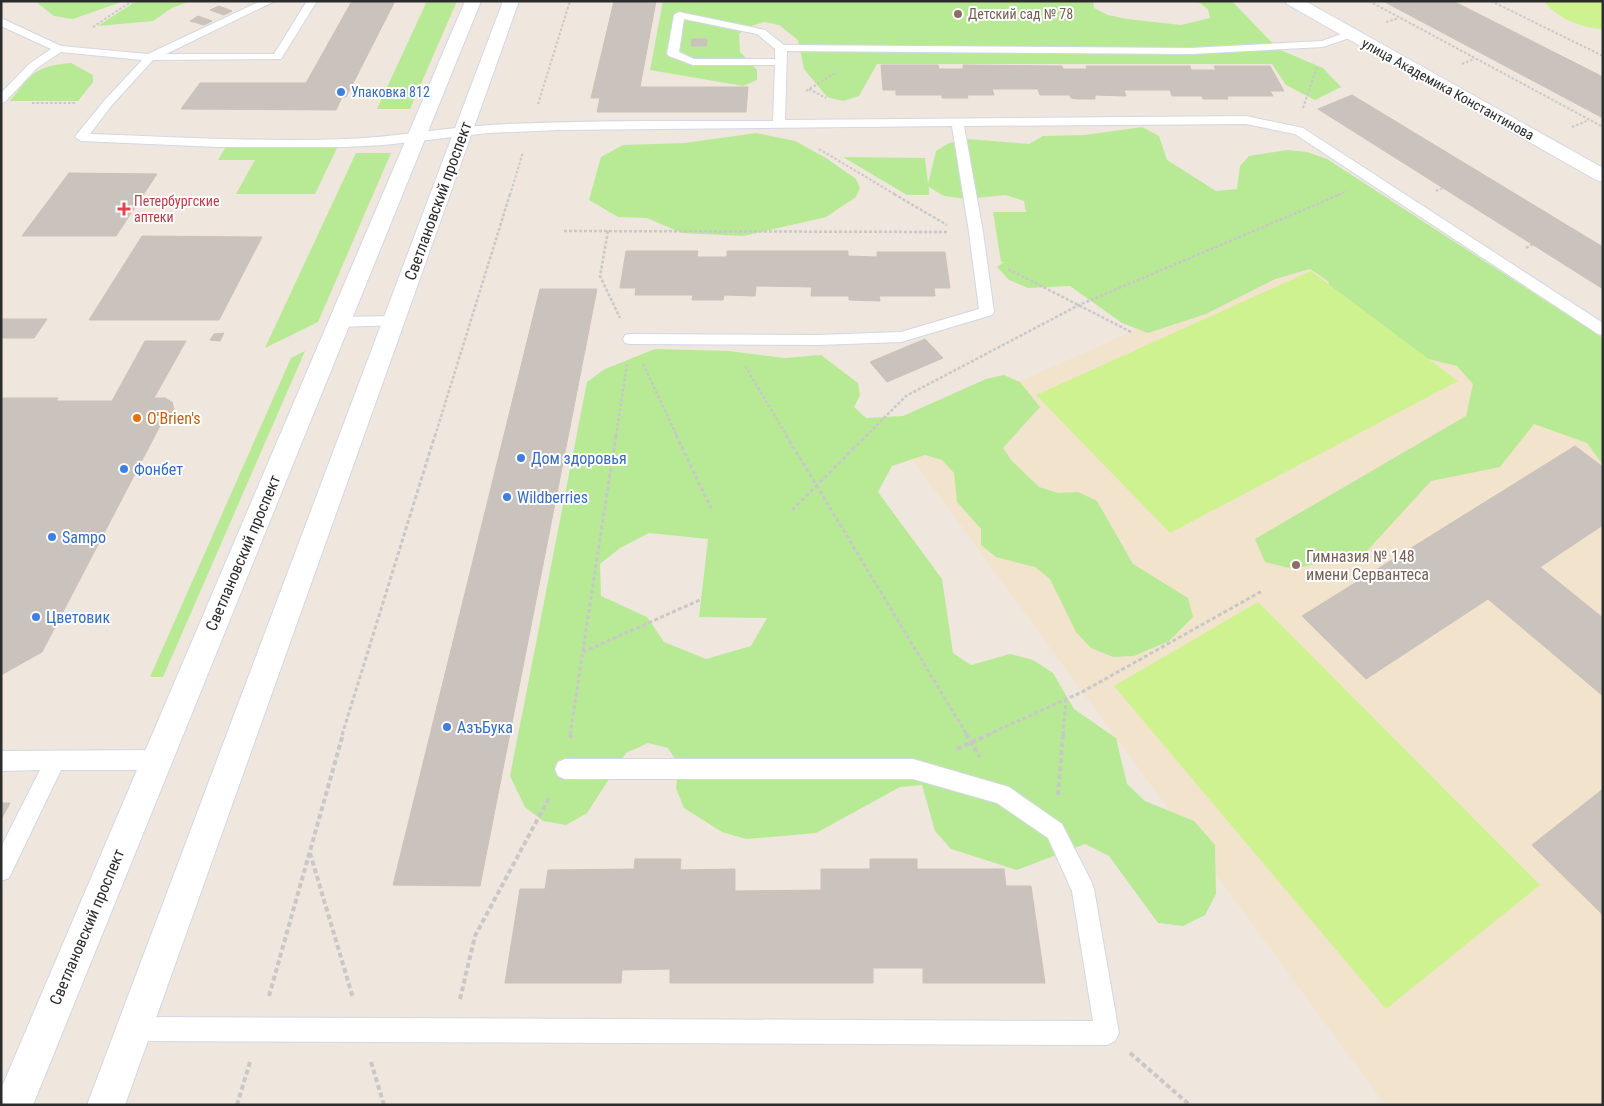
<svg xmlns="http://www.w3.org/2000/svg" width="1604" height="1106" font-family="'Roboto Condensed',sans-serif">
  <rect width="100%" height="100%" fill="#efe6dd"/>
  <polygon fill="#f2e3cc" points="1365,227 1603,387 1603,1105 1385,1105 896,437"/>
  <g fill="#b8ea96" fill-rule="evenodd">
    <polygon points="35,1 124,1 73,19 54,16"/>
    <polygon points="136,1 190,1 172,8 153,21 98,26"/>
    <polygon points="427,1 457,1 410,109 377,109"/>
    <polygon points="663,1 1093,1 1094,8 1108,15 1127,19 1181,25 1210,18 1208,9 1197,1 1232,1 1278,49 1323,68 1341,87 1315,100 1286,85 1272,64 877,64 859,96 843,101 827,97 804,69 798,40 779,25 764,22 748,27 739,34 740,52 757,70 757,80 743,86 650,70"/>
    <path d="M71 63 93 75V82L78 101H10C32 74 34 66 71 63Z"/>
    <polygon points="1142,127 1159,136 1167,160 1216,191 1237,189 1240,166 1249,156 1287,150 1307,152 1327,159 1603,338 1603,465 1587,443 1534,424 1500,467 1431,481 1366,552 1293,569 1265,562 1255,539 1466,416 1473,384 1457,366 1400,352 1339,313 1328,281 1310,269 1275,279 1206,314 1148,333 1122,323 1070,286 1028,288 1009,280 997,267 1004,262 1001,262 993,212 1026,212 1024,201 1005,195 967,199 944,196 929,187 929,195 907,195 843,157 925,158 928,184 936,151 949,143 967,139 1029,144 1043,136 1085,135"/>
    <polygon points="756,133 795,141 826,158 856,179 860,188 856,197 826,217 743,236 682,233 647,218 618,217 589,200 601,157 623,145 685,143"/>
    <polygon points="225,148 337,148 315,194 236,194 255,160 218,160"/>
    <polygon points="356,153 391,153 318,322 265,348"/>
    <path d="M655 349 729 351 785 358 821 355 858 383 860 395 854 407 866 418 903 416 986 379 1004 375 1020 382 1040 407 1003 448 1012 461 1039 487 1058 493 1078 492 1097 501 1133 564 1188 598 1193 617 1169 641 1134 656 1113 657 1091 648 1076 632 1050 579 1035 567 996 557 981 545V529L957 502 954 473 942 460 925 455 892 466 878 492 942 579 953 653 971 665 1010 654 1033 660 1053 673 1074 709 1116 738 1127 784 1145 801 1194 821 1215 845 1216 894 1205 915 1183 926 1158 923 1109 856 1085 844 1017 870 951 849 935 831 922 785 900 787 816 833 746 839 722 832 684 808 676 788 679 765 668 748 648 743 626 753 587 813 566 825 543 821 525 807 510 776 587 382 605 369ZM649 533 708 539 699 617 767 618 751 646 706 659 664 642 647 617 601 596 600 564 620 548Z"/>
    <polygon points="305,351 163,677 150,677 291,358"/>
  </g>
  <g fill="#cff291">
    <path d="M1544 1H1603V29C1583 29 1556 18 1544 1Z"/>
    <polygon points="1311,271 1458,381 1170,533 1036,395"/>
    <polygon points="1258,602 1540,885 1386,1009 1114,686"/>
  </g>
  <g fill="#cac3bd" stroke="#cbc2b7">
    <polygon points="352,1 395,1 346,97 342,97 336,110 181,109 200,83 306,83"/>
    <polygon points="614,1 656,1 640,87 748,87 746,112 597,112 600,98 591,98"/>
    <polygon points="1383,1 1453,1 1603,77 1603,118"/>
    <polygon points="219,6 232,11 224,15 210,10"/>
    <polygon points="198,16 212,21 204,25 190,21"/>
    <polygon points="692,39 707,39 706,46 691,46"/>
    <polygon points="881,65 938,65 939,69 963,69 963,65 1062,66 1063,69 1087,69 1086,66 1190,66 1191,70 1216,70 1214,66 1270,66 1284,91 1270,91 1273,96 1227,96 1228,99 1203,99 1202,96 1172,96 1170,90 1124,90 1126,96 1095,95 1095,99 1078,99 1071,98 1070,95 1040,95 1038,89 992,89 994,95 967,95 968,98 942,98 942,95 896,95 896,90 883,90"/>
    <polygon points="1352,95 1603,247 1603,289 1318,109"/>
    <polygon points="69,173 157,174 116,236 22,236"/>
    <polygon points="142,236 254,237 262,237 219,320 89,320"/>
    <polygon points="626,251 698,251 697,257 727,257 727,251 848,251 848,256 877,257 877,252 945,252 950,288 934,288 935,296 879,296 880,301 849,300 849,296 811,296 812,287 756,286 755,296 724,295 723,300 692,300 693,295 635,295 636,288 620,288"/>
    <polygon points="540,289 597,289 480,886 393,885"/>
    <polygon points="1,319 47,319 34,338 1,338"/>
    <polygon points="224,333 220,341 210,340 214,334"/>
    <polygon points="925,339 943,358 887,382 870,362"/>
    <polygon points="145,341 186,341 154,398 145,401 112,401"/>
    <polygon points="1,398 58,398 44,420 1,420"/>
    <polygon points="154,398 165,398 172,402 174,409 170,417 162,422 42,652 1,675 1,420 44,420 56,401 145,401"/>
    <polygon points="1575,446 1603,467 1603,525 1540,567 1603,618 1603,696 1488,599 1366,679 1302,616"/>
    <polygon points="1603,789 1603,915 1532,845"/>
    <polygon points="1,803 10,803 1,820"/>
    <polygon points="635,859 681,859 680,870 735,869 735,891 821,890 821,869 870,869 870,859 917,859 917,869 1004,869 1006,886 1031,886 1045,983 923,983 923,968 873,968 873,983 670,983 670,969 622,970 621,983 505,983 520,889 545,889 548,870 634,869"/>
  </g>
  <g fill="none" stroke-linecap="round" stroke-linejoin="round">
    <g stroke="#d2d7e6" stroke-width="2">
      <g id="service">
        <path d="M261 1H275L166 54H274L307 1H317L281 59 153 60 112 105 90 134C175 137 261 142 347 139 395 137 442 128 490 125 584 120 679 121 773 121L775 65H693L669 56 667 54 674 15 679 12 765 30 784 45 1191 48 1322 41 1347 32H1355L1356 34 1355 36 1323 47 1191 54 787 51 785 120 1246 116 1303 128 1603 323V335L1598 334 1295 134 1246 124 964 126 983 232 994 312 992 315 901 342 818 345 630 344 625 343 623 339 625 335 630 334 818 335 901 332 979 309 969 232 952 126 560 130 488 133 384 145 345 147H218L81 141 75 137 77 134 104 101 142 60 61 52 37 68 5 102 1 103V93L29 64 51 49 1 26V18L61 46 148 54ZM684 19 757 34 775 49V59H694L679 52Z"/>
        <polygon points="394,316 399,317 401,321 399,325 339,327 334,326 332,322 334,318 339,317"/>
        <polygon points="157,750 164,753 167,760 164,767 157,770 61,770 9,878 1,881 1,847 40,770 1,771 1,751"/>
        <polygon points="565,759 913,759 1009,787 1062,824 1091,881 1094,889 1119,1033 1115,1041 1107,1045 135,1041 127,1037 123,1029 127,1021 135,1017 1093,1021 1072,891 1048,838 997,803 913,779 565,779 558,776 555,769 558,762"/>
      </g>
    </g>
    <g stroke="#d2d7e6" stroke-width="2">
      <polygon id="minor" points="1285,1 1305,1 1603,168 1603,182 1596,180 1287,4"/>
    </g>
    <g stroke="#d2d7e6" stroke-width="2">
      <g id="secondary">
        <polygon points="465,1 481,1 33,1105 1,1105 1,1089"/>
        <polygon points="503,1 519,1 125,1105 87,1105"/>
      </g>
    </g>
    <g stroke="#c8c8c8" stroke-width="2" stroke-dasharray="2.5 2" stroke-linecap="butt">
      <polyline points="1369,1 1603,127"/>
      <polyline points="1491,1 1603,56"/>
      <polyline points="1386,22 1399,18"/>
      <polyline points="93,27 132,1"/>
      <polyline points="1462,64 1474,59"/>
      <polyline points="809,89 826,98"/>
      <polyline points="806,91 837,72"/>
      <polyline points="32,103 76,103"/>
      <polyline points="538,104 570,1"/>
      <polyline points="1303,108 1317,67"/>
      <polyline points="1572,127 1589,120"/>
      <polyline points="819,149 896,195"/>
      <polyline points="1436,191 1443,188"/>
      <polyline points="510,195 523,152"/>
      <polyline points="1338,195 1347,191"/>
    </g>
    <g stroke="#c8c8c8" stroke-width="2.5" stroke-dasharray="3 2" stroke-linecap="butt">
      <polyline points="894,194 947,225"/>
      <polyline points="564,231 948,232"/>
      <polyline points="608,231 600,276 620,318"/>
      <polyline points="1526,248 1533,244"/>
      <polyline points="1008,269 1131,332"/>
      <polyline points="643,364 677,436"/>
      <polyline points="745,366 787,436"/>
      <polyline points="435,436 510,194"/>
      <polyline points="616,436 627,364"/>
      <polyline points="866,436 906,396 1079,305 1341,194"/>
    </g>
    <g stroke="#c8c8c8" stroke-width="3" stroke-dasharray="4 2.5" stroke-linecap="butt">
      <polyline points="676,435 711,508"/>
      <polyline points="786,435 967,735"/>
      <polyline points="792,510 867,435"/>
      <polyline points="583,652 702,599"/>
      <polyline points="342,735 435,435"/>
      <polyline points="570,735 616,435"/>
      <polyline points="987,735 1082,692 1262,591"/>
      <polyline points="1063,735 1066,699"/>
    </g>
    <g stroke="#c8c8c8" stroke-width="4" stroke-dasharray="5 3" stroke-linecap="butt">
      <polyline points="966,734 980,757"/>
      <polyline points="570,738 571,734"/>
      <polyline points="957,749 990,734"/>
      <polyline points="1058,795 1063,734"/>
      <polyline points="310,853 353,998"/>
      <polyline points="269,996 343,734"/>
      <polyline points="460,999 475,936 550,796"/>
      <polyline points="1130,1053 1190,1105"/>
      <polyline points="371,1062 384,1105"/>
      <polyline points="237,1105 250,1062"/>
    </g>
    <use href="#service" fill="#fff" fill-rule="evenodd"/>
    <use href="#minor" fill="#fff" fill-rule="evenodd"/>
    <use href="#secondary" fill="#fff" fill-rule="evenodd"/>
  </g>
  <g fill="#8d6e63" stroke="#fff" stroke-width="2">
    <circle cx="958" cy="14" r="5"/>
    <circle cx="1296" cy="565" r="5"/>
  </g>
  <g fill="#3f7fe0" stroke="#fff" stroke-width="2">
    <circle cx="341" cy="92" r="5"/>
    <circle cx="521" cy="458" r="5"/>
    <circle cx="124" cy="469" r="5"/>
    <circle cx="507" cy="497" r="5"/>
    <circle cx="52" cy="537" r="5"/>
    <circle cx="36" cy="617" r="5"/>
    <circle cx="447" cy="727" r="5"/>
  </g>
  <path fill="#e0444e" stroke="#fff" stroke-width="2" d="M121.5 201.5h5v5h5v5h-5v5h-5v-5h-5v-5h5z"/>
  <circle fill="#e8710a" stroke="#fff" stroke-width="2" cx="137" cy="418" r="5"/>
  <g text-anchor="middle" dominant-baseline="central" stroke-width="4" stroke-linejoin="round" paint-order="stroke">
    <g font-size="14" fill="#785e54" stroke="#fff" text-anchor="start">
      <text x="968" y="14">Детский сад № 78</text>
    </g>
    <g font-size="14" fill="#2c2c2c" stroke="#fff">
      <text transform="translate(1448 89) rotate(29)">улица Академика Константинова</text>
    </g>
    <g font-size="14" fill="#366cbe" stroke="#fff" text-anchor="start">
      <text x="351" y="92">Упаковка 812</text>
    </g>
    <g font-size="14" fill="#be3a42" stroke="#fff" text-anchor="start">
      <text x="134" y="201">Петербургские<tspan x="134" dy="16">аптеки</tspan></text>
    </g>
    <g font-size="16" fill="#2c2c2c" stroke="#fff">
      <text transform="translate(438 201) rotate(-70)">Светлановский проспект</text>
      <text transform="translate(243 553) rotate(-67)">Светлановский проспект</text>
      <text transform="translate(87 927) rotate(-67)">Светлановский проспект</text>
    </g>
    <g font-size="16" fill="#c56008" stroke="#fff" text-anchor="start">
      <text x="147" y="418">O'Brien's</text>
    </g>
    <g font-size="16" fill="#366cbe" stroke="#fff" text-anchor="start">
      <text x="531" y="458">Дом здоровья</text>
      <text x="134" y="469">Фонбет</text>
      <text x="517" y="497">Wildberries</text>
      <text x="62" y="537">Sampo</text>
      <text x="46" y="617">Цветовик</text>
      <text x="457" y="727">АзъБука</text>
    </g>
    <g font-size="16" fill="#785e54" stroke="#fff" text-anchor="start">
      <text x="1306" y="556">Гимназия № 148<tspan x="1306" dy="18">имени Сервантеса</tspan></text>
    </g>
  </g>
  <rect width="1604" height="1106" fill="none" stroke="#2c2c2c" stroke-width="5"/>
</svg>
